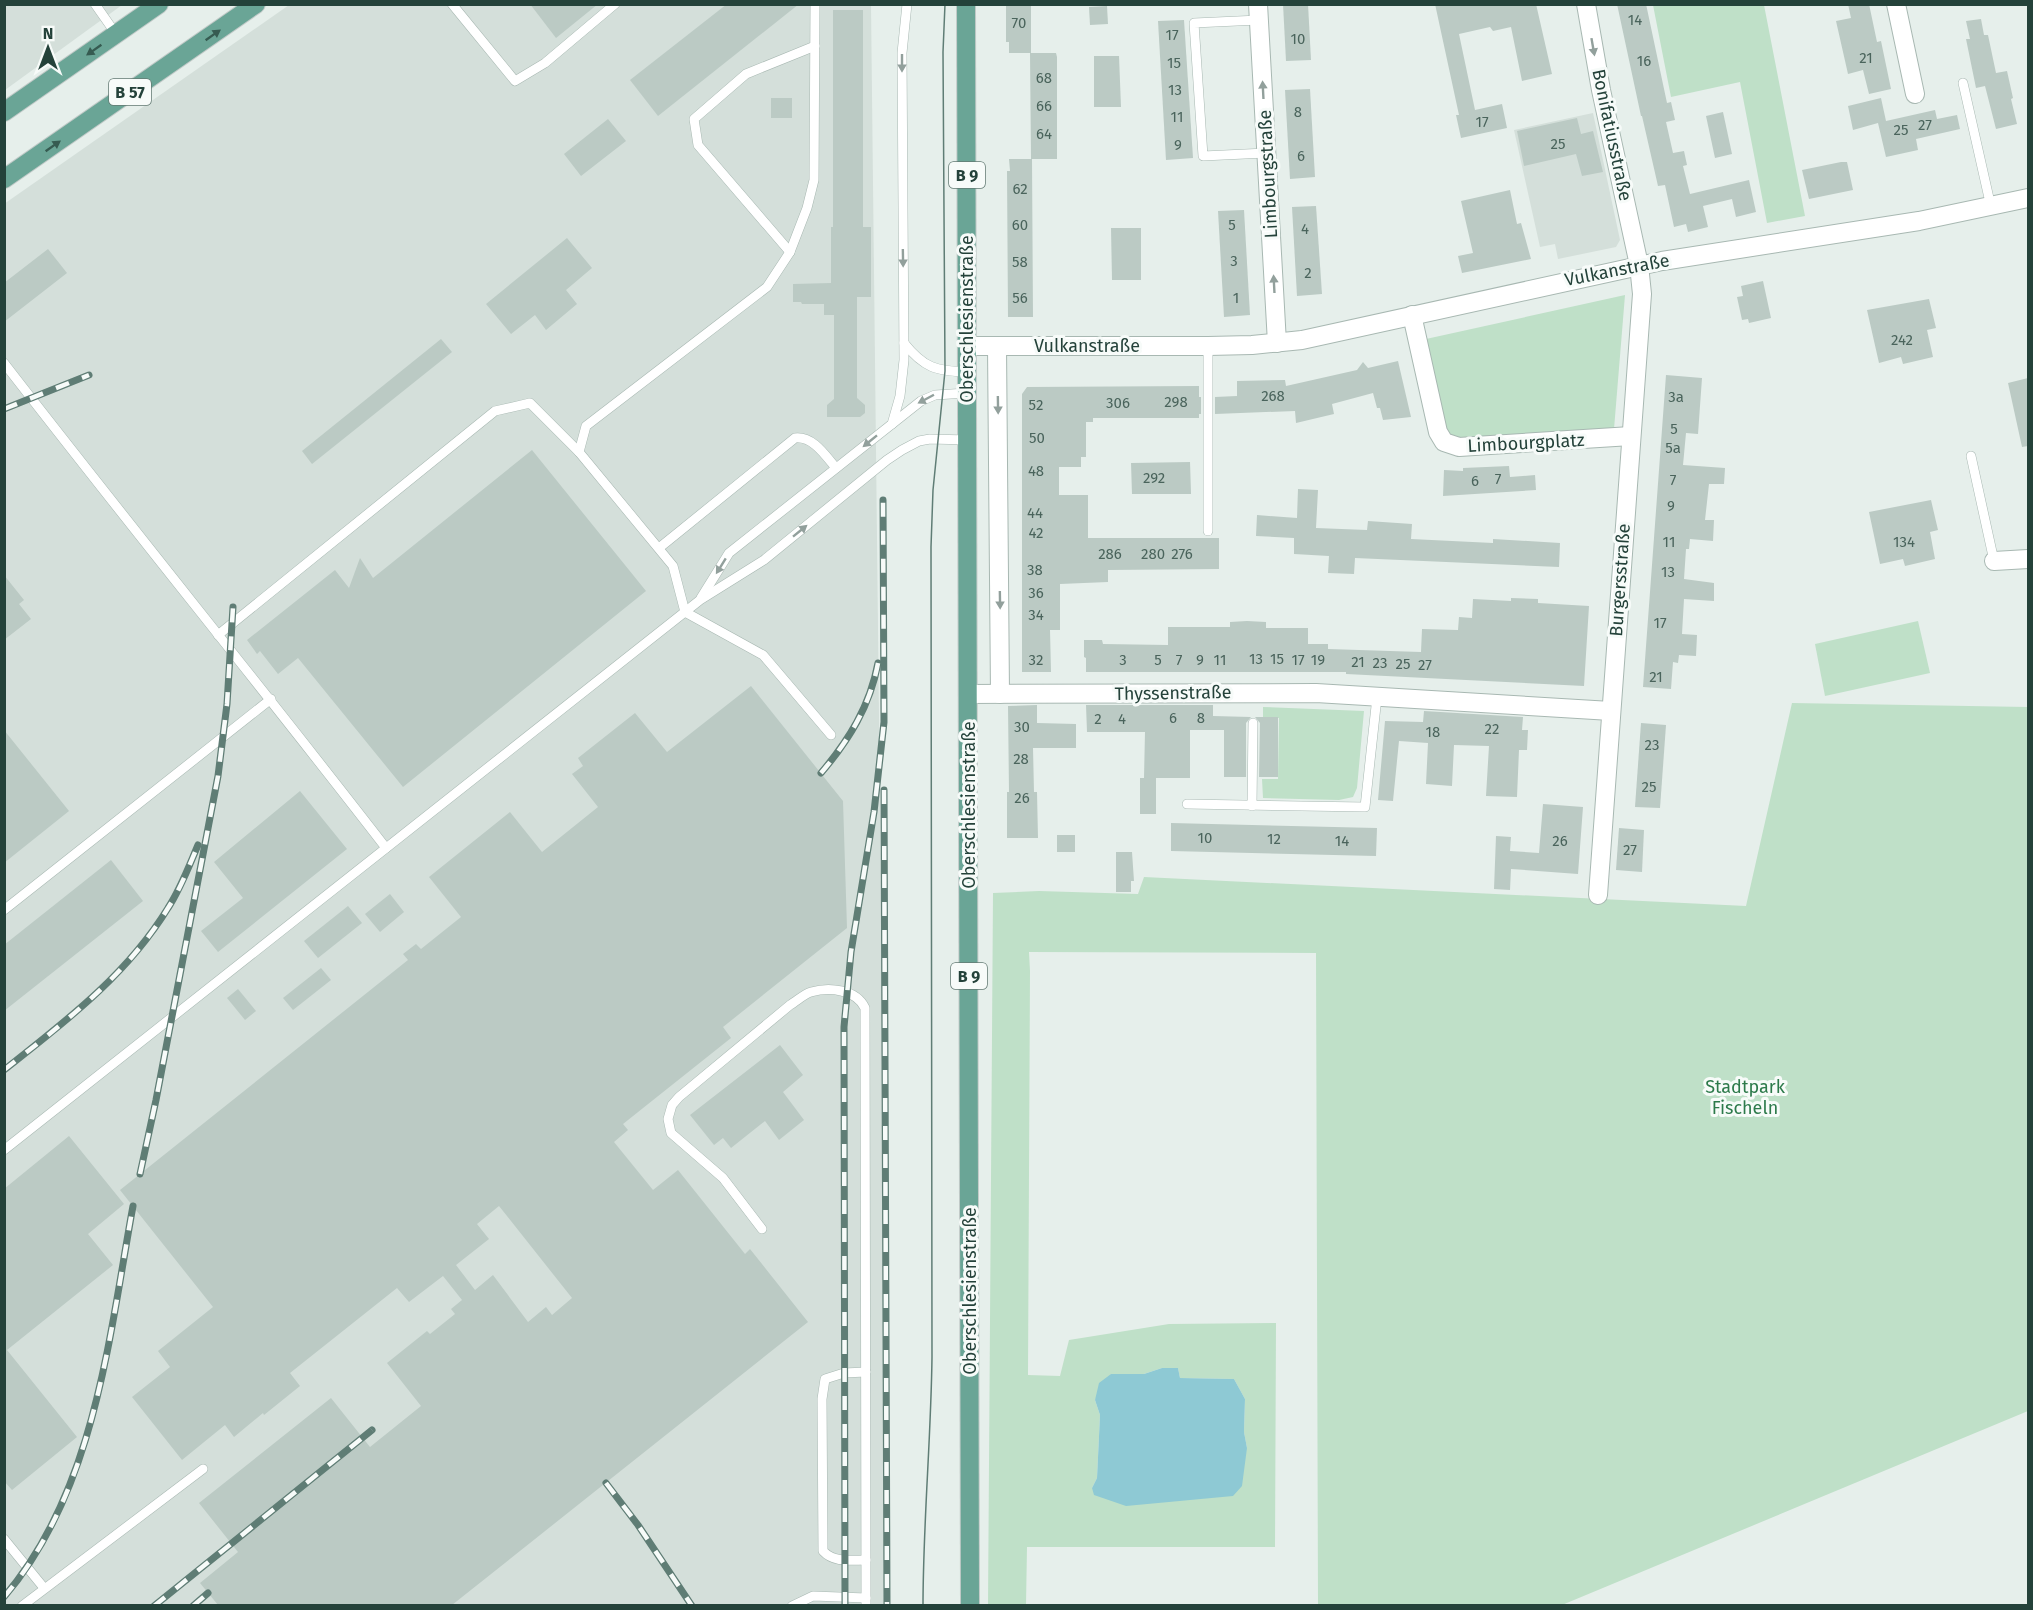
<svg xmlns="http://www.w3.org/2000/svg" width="2033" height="1610" font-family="'Fira Sans',sans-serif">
  <rect width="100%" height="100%" fill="#e6efeb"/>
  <g fill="#d4dfda">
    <polygon points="5,5 122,5 5,90"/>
    <polygon points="289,5 871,5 889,1605 5,1605 4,204"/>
    <polygon points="1593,113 1620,240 1616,247 1558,259 1555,244 1540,247 1514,130"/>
  </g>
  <g fill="#bfe0c8" fill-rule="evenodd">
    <polygon points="1653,5 1764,5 1805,216 1767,223 1740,82 1671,97"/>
    <polygon points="1625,295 1614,429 1460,438 1454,438 1446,431 1426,339"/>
    <polygon points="1918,621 1930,673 1825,696 1815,644"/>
    <path d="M1792 703 2028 707V1411L1562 1605H1318L1316 953 1029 952 1030 971 1028 1375 1060 1376 1069 1340 1169 1324 1276 1323 1275 1547H1027L1026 1605 988 1606 993 893 1039 891 1138 894 1144 877 1746 906ZM1162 1368H1178L1180 1378 1234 1379 1245 1399 1244 1432 1247 1448 1092 1488 1097 1478 1100 1415 1095 1400 1111 1374H1144Z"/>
    <polygon points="1263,707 1364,711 1357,788 1353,797 1339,800 1263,798 1262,779 1278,779 1279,718 1263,718"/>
  </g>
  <polygon fill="#8ec9d4" points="1162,1368 1178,1368 1180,1378 1234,1379 1245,1399 1244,1432 1247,1448 1242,1486 1233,1496 1126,1506 1094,1495 1092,1488 1097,1478 1100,1415 1095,1400 1099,1383 1111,1374 1144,1374"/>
  <g fill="#bbcac4" fill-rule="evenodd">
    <polygon points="530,4 598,4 556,38"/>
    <polygon points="727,4 799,4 658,116 630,80"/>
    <polygon points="1006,4 1031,4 1031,53 1056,53 1057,57 1057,159 1032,159 1033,317 1008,317 1007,171 1010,171 1009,159 1031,159 1030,53 1009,53 1009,42 1006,42"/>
    <polygon points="1283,4 1308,4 1311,60 1286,61"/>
    <polygon points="1435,4 1536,4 1552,74 1522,81 1511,27 1493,31 1490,27 1459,34 1475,110 1502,104 1507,128 1461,138 1456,115 1459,115"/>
    <polygon points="1617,4 1646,4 1667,103 1671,102 1675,120 1666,122 1673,153 1684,151 1687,165 1683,166 1690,194 1749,180 1756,212 1736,217 1732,199 1703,206 1708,227 1688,232 1686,224 1674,227 1665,185 1658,186 1642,116 1641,116"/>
    <polygon points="1848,4 1869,4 1877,42 1881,41 1891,89 1869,94 1863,70 1848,74 1836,21 1851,18"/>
    <polygon points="1107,6 1108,24 1090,25 1089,7"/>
    <polygon points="833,10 863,10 863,227 871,227 871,297 857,297 857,398 865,405 865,413 860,417 827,417 827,405 834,399 834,315 824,315 824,304 802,304 801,302 793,302 793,284 831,283 831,227 833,227"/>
    <polygon points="1981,19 1984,35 1988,35 1996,73 2007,71 2013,98 2011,99 2017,124 1996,129 1985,86 1976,88 1966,39 1970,39 1966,21"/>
    <polygon points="1184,20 1193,158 1166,160 1158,21"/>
    <polygon points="1094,56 1119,56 1121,107 1094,107"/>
    <polygon points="1310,89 1315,177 1290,179 1285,90"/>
    <rect x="771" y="98" width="21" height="20"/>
    <polygon points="1881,98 1886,121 1935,110 1937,119 1957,115 1960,129 1916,139 1918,150 1886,157 1878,123 1853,130 1848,106"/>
    <polygon points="1723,112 1732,154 1715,158 1706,116"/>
    <polygon points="1577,118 1581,134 1593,131 1603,172 1582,176 1576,154 1524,166 1517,131"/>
    <polygon points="608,119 626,141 581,176 564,154"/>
    <polygon points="1841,162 1847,162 1853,190 1809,199 1802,170"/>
    <polygon points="1510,190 1517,224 1521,223 1531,259 1462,273 1458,256 1473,253 1461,201"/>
    <polygon points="1316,206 1322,294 1297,296 1292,207"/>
    <polygon points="1244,210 1250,315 1224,317 1218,211"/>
    <polygon points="1111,228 1141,228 1141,280 1112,280"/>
    <polygon points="567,238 592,268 566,290 577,304 546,330 535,315 511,334 486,304"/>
    <polygon points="48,249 67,273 4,322 4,283"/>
    <polygon points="1763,281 1771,318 1749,323 1748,319 1742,320 1737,297 1743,296 1741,286"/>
    <polygon points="1929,299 1936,328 1927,330 1933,357 1903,364 1901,357 1879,363 1867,310"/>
    <polygon points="441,339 452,352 312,464 302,451"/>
    <polygon points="1398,361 1411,417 1383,420 1380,408 1377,408 1373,393 1332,404 1334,414 1296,423 1295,411 1215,414 1215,397 1237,396 1237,381 1285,380 1286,386 1357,370 1363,362 1368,368"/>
    <polygon points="1666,375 1702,378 1698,434 1686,433 1683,465 1725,468 1724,484 1709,484 1705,520 1714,520 1713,541 1690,539 1689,549 1686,549 1684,579 1714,583 1714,601 1684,599 1682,634 1697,635 1696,656 1679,655 1678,663 1673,662 1671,689 1643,687"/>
    <polygon points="2028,378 2028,446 2022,447 2008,383"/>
    <polygon points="1199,386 1199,397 1201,397 1201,414 1199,414 1199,418 1093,418 1093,422 1086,422 1086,457 1081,457 1081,467 1059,467 1059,495 1088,495 1088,538 1219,538 1219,569 1108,570 1108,582 1060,584 1060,630 1050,630 1051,672 1022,672 1022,394 1027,387"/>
    <polygon points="532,450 646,591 403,787 298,658 278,674 260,651 257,654 247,640 335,570 349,588 360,558 373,578"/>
    <polygon points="1190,462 1191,494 1132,494 1131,463"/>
    <polygon points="1509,466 1510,477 1535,475 1536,490 1443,496 1444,470 1463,471 1463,468"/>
    <polygon points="1298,489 1318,490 1316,528 1367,530 1368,521 1412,524 1411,539 1493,543 1493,539 1560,543 1559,567 1355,558 1354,574 1328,573 1329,556 1294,554 1294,538 1256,536 1257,515 1297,518"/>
    <polygon points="1931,500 1938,530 1930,532 1935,559 1905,566 1903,559 1880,564 1869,512"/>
    <polygon points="4,575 24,600 19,604 31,619 4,640"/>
    <polygon points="1511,598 1538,599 1538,603 1589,606 1584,686 1346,674 1346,672 1086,672 1086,658 1084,657 1084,640 1102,640 1103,644 1168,645 1168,627 1230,627 1230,622 1247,621 1266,622 1266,628 1308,628 1308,644 1328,644 1328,649 1421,652 1422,629 1458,630 1459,617 1472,618 1473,599 1511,601"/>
    <path d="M751 686 843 801 847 928 723 1027 731 1038 623 1124 628 1130 614 1142 653 1190 678 1170 745 1254 750 1249 808 1322 452 1605H218L200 1583 238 1552 199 1503 331 1398 370 1447 421 1406 387 1363 427 1331 430 1334 455 1314 451 1309 462 1300 443 1276 409 1302 397 1288 290 1373 300 1386 264 1415 263 1413 234 1437 225 1425 182 1460 132 1397 170 1367 158 1351 213 1307 120 1190 408 960 403 954 416 944 421 949 461 917 429 877 510 812 542 852 598 807 572 774 583 766 578 758 635 713 667 752ZM499 1206 572 1298 552 1315 546 1307 528 1322 493 1275 475 1290 456 1265 489 1239 477 1224Z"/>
    <polygon points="1037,705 1037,723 1076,724 1076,748 1033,748 1034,792 1037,792 1038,838 1007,838 1007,792 1009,792 1008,706"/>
    <polygon points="1086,705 1213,705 1213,716 1251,717 1246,723 1246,777 1224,777 1224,730 1190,730 1190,778 1156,778 1156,814 1140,814 1140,778 1144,778 1145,732 1087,732"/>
    <polygon points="1424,711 1523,717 1522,730 1528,730 1527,750 1519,750 1517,797 1486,796 1489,746 1454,745 1452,786 1426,784 1428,743 1399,741 1393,801 1378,800 1385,721 1423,722"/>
    <polygon points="1255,717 1278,717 1278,777 1259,777 1260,723"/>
    <polygon points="1641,723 1666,725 1660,808 1635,807"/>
    <polygon points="4,730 69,811 4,863"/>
    <polygon points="300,791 347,849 218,952 201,931 243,898 214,862"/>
    <polygon points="1543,804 1583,807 1578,874 1511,869 1510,890 1494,889 1496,836 1511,837 1510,851 1539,853"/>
    <polygon points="1171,823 1377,828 1376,856 1171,851"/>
    <polygon points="1619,828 1644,830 1642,872 1616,870"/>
    <rect x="1057" y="835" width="18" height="17"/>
    <polygon points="1116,852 1132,852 1134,881 1131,881 1131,892 1116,892"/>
    <polygon points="111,860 143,901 4,1011 4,945"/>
    <polygon points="390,894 404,912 380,932 365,914"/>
    <polygon points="348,906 362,923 318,958 304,941"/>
    <polygon points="321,968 331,980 293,1010 283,998"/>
    <polygon points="238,989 256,1011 245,1020 227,998"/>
    <polygon points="780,1045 803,1075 783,1092 804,1120 779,1140 765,1121 731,1148 723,1138 714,1145 690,1115"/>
    <polygon points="69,1136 124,1204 88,1234 113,1265 7,1350 77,1437 12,1490 4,1481 4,1189"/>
  </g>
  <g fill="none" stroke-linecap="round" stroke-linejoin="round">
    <g stroke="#a8b8b2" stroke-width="10">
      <g id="lane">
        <polyline points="95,4 116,34"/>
        <polyline points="452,4 515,81 545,63 615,4"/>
        <polyline points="815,4 814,180 807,208 790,252 767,287 586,426 579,452 673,566 685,612 763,655 831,735"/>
        <polyline points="1259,20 1194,23 1203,156 1266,153"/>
        <polyline points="1963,83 1991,207"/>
        <polyline points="790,252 698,145 694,119 746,74 815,46"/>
        <path d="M904 343C924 368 936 371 967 372"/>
        <polyline points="1208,346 1208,531"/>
        <path d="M4 363C130 526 260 685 386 848"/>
        <polyline points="892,424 921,401 935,395 967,393"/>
        <polyline points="1971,456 1994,561"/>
        <path d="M659 548 795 438C813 436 825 455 836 468"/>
        <polyline points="701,598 729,553 892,424 900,396 904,360 902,53 907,4"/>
        <polyline points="218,635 495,411 530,403 579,452"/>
        <polyline points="1187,804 1365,807 1377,697"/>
        <polyline points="1252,806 1253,723"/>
        <polyline points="4,910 271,699"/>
        <polyline points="4,1150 700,600 764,560 887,460 902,450 919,441 930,439 968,440"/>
        <path d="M762 1229 723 1178 671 1133 668 1119 672 1105 679 1097 790 1005C797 1001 804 994 811 992 829 987 856 989 865 1008L866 1606"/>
        <path d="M866 1372 844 1373 825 1379 822 1399 823 1551C834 1563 851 1560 866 1560"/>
        <polyline points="4,1539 44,1588"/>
        <polyline points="22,1606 203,1469"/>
        <polyline points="792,1606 813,1596 866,1598"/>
      </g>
    </g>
    <g stroke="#a8b8b2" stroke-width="20">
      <g id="street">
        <polyline points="1258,4 1277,343"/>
        <polyline points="1586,4 1601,90 1639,265 1642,294 1598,895"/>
        <polyline points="1896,4 1915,94"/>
        <polyline points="1412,315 1438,432 1444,442 1459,447 1631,436"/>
        <polyline points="967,346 1208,346 1252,345 1302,340 1662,261 1919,221 2028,198"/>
        <polyline points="997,346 1000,694"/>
        <polyline points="1994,561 2028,559"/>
        <polyline points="968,694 1316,693 1611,711"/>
      </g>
    </g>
    <g stroke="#c2cac8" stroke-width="20">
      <g id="primary">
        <polyline points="966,4 970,1606"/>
        <polyline points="4,112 159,4"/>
        <polyline points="4,179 256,4"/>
      </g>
    </g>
    <use href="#lane" stroke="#fff" stroke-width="9"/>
    <use href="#street" stroke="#fff" stroke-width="18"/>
    <use href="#primary" stroke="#6aa596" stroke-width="18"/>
    <path stroke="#5f7d75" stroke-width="1.5" d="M923 1606C923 1523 931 1440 932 1357L931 547 933 490 945 371 943 52 945 4"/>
    <g stroke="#5f7d75" stroke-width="7">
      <g id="rail">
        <polyline points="4,409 89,375"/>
        <path d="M821 773C849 740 870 706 878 663"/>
        <polyline points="884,790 887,1606"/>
        <path d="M4 1070C66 1021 127 975 168 908 181 888 189 866 198 845"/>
        <polyline points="140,1174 156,1100 218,776 227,704 233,607"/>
        <polyline points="606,1483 638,1525 692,1606"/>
        <path d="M4 1597C95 1491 109 1337 133 1206"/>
        <polyline points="154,1606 372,1430"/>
        <polyline points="193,1606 208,1593"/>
        <polyline points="845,1606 844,1027 851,952 874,812 884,722 883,500"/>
      </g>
    </g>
    <use href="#rail" stroke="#f7fbf9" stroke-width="4.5" stroke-dasharray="14" stroke-linecap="butt"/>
  </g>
  <defs><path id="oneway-solid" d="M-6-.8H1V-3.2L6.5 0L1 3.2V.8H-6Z" transform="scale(1.5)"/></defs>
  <g fill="#365b51">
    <use href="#oneway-solid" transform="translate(213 35) rotate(-35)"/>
    <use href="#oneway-solid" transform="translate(94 50) rotate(145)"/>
    <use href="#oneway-solid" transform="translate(53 146) rotate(-35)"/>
  </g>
  <g fill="#92a09c">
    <use href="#oneway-solid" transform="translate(1593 47) rotate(80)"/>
    <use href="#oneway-solid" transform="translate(902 63) rotate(90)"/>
    <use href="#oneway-solid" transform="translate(1263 90) rotate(-93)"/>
    <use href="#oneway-solid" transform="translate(903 258) rotate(89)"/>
    <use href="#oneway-solid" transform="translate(1274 284) rotate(-93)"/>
    <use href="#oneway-solid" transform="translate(926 399) rotate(152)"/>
    <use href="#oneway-solid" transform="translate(998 405) rotate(89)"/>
    <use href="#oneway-solid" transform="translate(870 441) rotate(141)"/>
    <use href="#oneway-solid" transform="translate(800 531) rotate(-39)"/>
    <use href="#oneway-solid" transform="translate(721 566) rotate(122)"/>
    <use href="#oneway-solid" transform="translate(1000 600) rotate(89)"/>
  </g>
  <g text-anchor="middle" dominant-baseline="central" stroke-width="6" stroke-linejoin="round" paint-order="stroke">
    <g font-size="15" fill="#4a645c">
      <text x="1635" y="20">14</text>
      <text x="1019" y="23">70</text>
      <text x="1172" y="35">17</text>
      <text x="1298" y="39">10</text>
      <text x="1866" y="58">21</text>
      <text x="1644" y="61">16</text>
      <text x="1174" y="63">15</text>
      <text x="1044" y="78">68</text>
      <text x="1175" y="90">13</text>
      <text x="1044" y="106">66</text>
      <text x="1298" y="112">8</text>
      <text x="1177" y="117">11</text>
      <text x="1482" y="122">17</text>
      <text x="1925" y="125">27</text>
      <text x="1901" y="130">25</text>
      <text x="1044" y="134">64</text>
      <text x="1558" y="144">25</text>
      <text x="1178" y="145">9</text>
      <text x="1301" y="156">6</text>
      <text x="1020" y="189">62</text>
      <text x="1020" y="225">60</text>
      <text x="1232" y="225">5</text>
      <text x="1305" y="229">4</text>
      <text x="1234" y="261">3</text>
      <text x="1020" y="262">58</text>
      <text x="1308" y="273">2</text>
      <text x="1020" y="298">56</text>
      <text x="1236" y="298">1</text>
      <text x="1902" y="340">242</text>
      <text x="1273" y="396">268</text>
      <text x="1676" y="397">3a</text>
      <text x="1176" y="402">298</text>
      <text x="1118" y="403">306</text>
      <text x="1036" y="405">52</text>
      <text x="1674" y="429">5</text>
      <text x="1037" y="438">50</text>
      <text x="1673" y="448">5a</text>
      <text x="1036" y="471">48</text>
      <text x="1154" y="478">292</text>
      <text x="1498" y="479">7</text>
      <text x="1673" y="480">7</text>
      <text x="1475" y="481">6</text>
      <text x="1671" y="506">9</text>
      <text x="1035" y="513">44</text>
      <text x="1036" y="533">42</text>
      <text x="1669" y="542">11</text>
      <text x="1904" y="542">134</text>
      <text x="1110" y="554">286</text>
      <text x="1153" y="554">280</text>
      <text x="1182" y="554">276</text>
      <text x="1035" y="570">38</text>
      <text x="1668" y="572">13</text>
      <text x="1036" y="593">36</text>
      <text x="1036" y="615">34</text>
      <text x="1660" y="623">17</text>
      <text x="1256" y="659">13</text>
      <text x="1277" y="659">15</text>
      <text x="1036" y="660">32</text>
      <text x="1123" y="660">3</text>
      <text x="1158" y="660">5</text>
      <text x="1179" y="660">7</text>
      <text x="1200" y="660">9</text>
      <text x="1220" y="660">11</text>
      <text x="1298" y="660">17</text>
      <text x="1318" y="660">19</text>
      <text x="1358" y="662">21</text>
      <text x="1380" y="663">23</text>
      <text x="1403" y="664">25</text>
      <text x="1425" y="665">27</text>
      <text x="1656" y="677">21</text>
      <text x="1173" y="718">6</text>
      <text x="1201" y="718">8</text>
      <text x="1098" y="719">2</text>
      <text x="1122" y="719">4</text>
      <text x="1022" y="727">30</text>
      <text x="1492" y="729">22</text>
      <text x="1433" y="732">18</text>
      <text x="1652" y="745">23</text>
      <text x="1021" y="759">28</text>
      <text x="1649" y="787">25</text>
      <text x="1022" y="798">26</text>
      <text x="1205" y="838">10</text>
      <text x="1274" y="839">12</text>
      <text x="1342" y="841">14</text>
      <text x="1560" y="841">26</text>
      <text x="1630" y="850">27</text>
    </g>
    <g fill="#f7fbf9" stroke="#637a73" stroke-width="1.5">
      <rect x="109" y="79" width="42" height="26" rx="4.5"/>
      <rect x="949" y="162" width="36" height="26" rx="4.5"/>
      <rect x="951" y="963" width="36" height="26" rx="4.5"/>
    </g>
    <g font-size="16" font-weight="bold" fill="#24423a">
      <text x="130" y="92">B 57</text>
      <text x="967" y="175">B 9</text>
      <text x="969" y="976">B 9</text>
    </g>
    <g font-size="18" fill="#24423a" stroke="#f7fbf9">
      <text transform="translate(1612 135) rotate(78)">Bonifatiusstraße</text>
      <text transform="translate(1268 174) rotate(-93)">Limbourgstraße</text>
      <text transform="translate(1617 270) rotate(-11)">Vulkanstraße</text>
      <text transform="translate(967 319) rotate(-90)">Oberschlesienstraße</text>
      <text x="1087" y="346">Vulkanstraße</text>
      <text transform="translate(1526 443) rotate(-3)">Limbourgplatz</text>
      <text transform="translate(1620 580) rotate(-86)">Burgersstraße</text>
      <text transform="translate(1173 693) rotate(-1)">Thyssenstraße</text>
      <text transform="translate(969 805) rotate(-90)">Oberschlesienstraße</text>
      <text transform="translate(970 1291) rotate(-90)">Oberschlesienstraße</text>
    </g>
    <g font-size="18" fill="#2d7a4b" stroke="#f7fbf9">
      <text x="1745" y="1087">Stadtpark<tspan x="1745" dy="21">Fischeln</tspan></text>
    </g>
  </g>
  <rect width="2033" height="1610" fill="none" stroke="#24423a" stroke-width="12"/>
  <g transform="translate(48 48)" stroke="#f7fbf9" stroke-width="4.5" paint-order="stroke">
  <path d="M0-4.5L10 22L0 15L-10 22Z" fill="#24423a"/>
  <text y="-9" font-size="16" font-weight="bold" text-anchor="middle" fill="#24423a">N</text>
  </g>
</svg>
